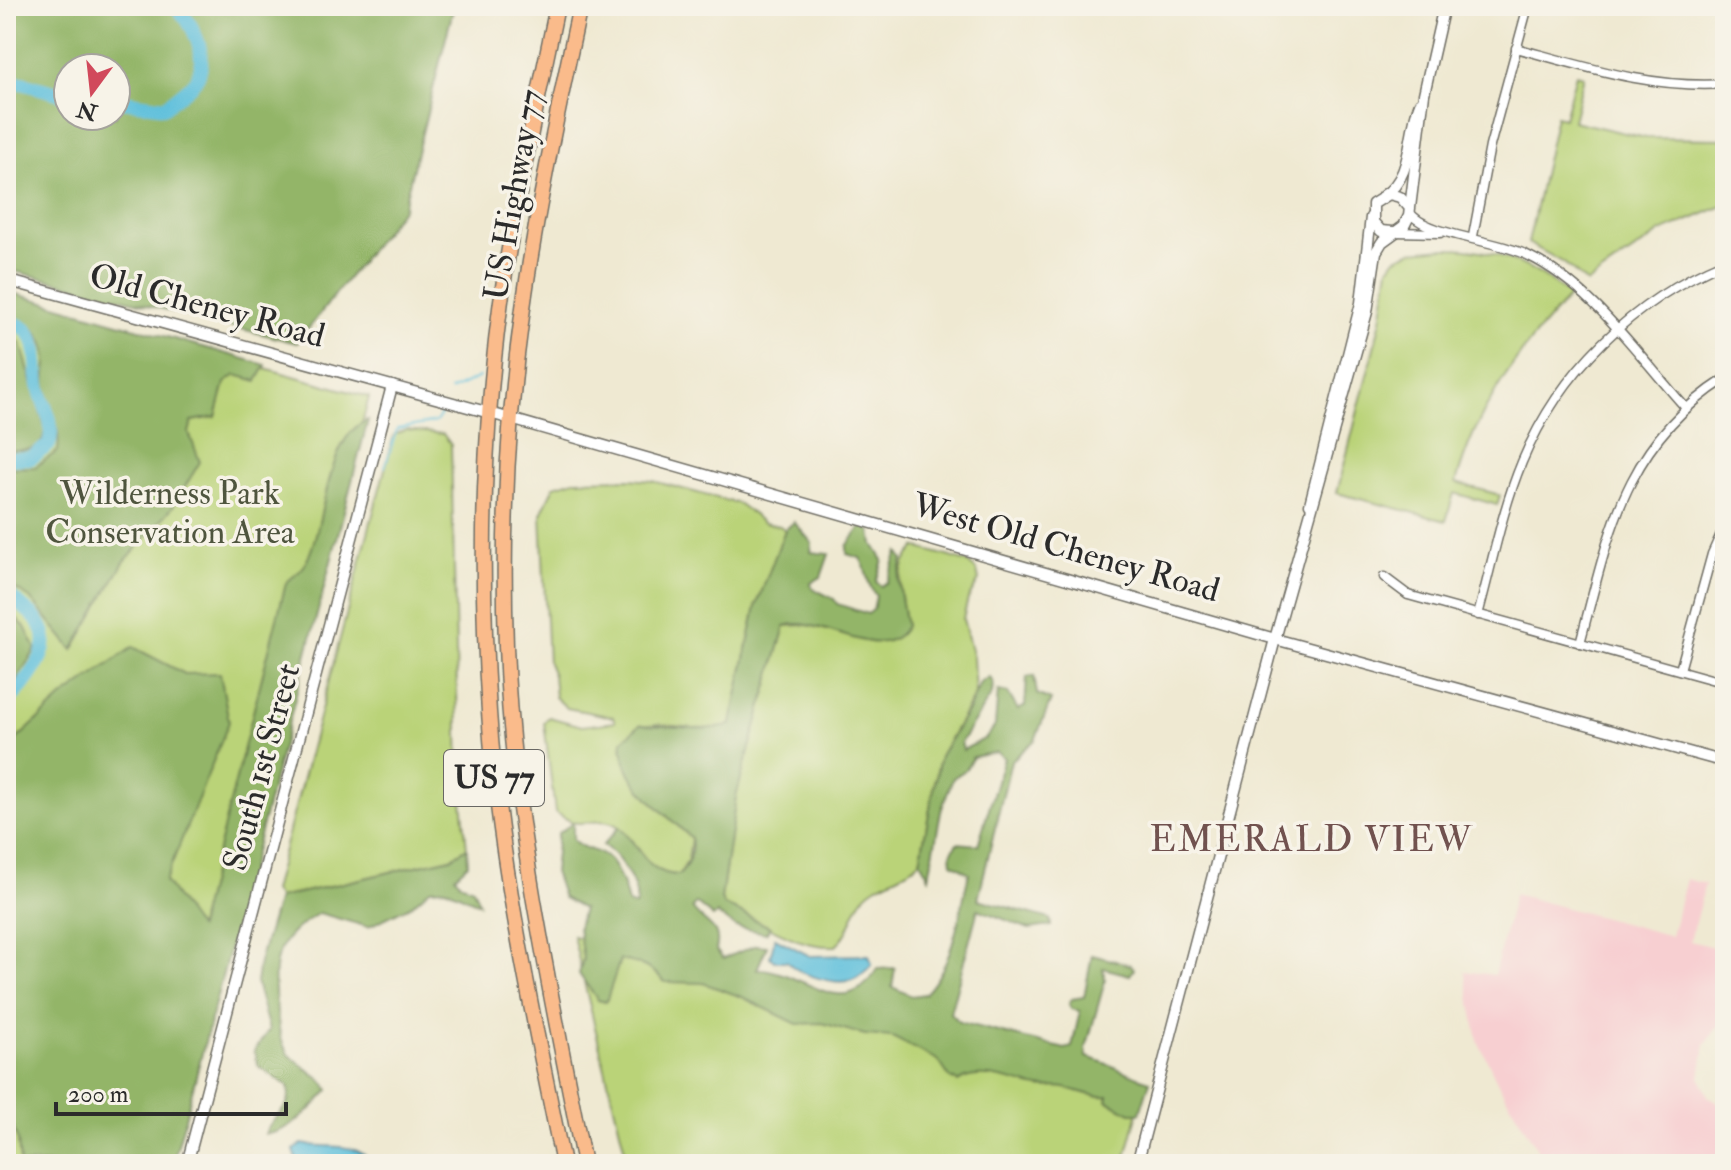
<svg xmlns="http://www.w3.org/2000/svg" width="1731" height="1170" font-family="'IM FELL Double Pica',serif">
  <rect width="100%" height="100%" fill="#f7f3e8"/>
  <filter id="ink" filterUnits="userSpaceOnUse"><feTurbulence type="fractalNoise" baseFrequency=".0125" numOctaves="2"/><feDisplacementMap in="SourceGraphic" scale="16" xChannelSelector="R" yChannelSelector="G"/><feConvolveMatrix kernelMatrix="1 2 1 2 8 2 1 2 1" color-interpolation-filters="sRGB"/></filter>
  <filter id="wash" filterUnits="userSpaceOnUse"><feTurbulence type="fractalNoise" baseFrequency=".006" numOctaves="4" result="noise"/><feDisplacementMap in="SourceGraphic" scale="32" xChannelSelector="R" yChannelSelector="G"/><feGaussianBlur stdDeviation="1.8" result="paint"/><feColorMatrix in="noise" values="0 0 0 0 0 0 0 0 0 0 0 0 0 0 0 0 0 1.4 0 .05"/><feComposite in="paint" operator="in"/></filter>
  <g filter="url(#wash)">
    <rect width="100%" height="100%" fill="#efe9d2"/>
    <polygon fill="#f7cfd1" points="1686,879 1705,884 1690,941 1725,950 1725,1018 1705,1044 1700,1077 1708,1096 1725,1107 1725,1164 1546,1164 1499,1085 1478,1041 1465,971 1494,975 1514,894 1671,936"/>
    <g fill="#bad378" stroke="#727f52" stroke-width="2">
      <polygon points="1576,74 1584,76 1573,121 1646,138 1725,139 1725,205 1661,232 1587,283 1564,263 1528,243 1556,116 1564,118"/>
      <path d="M1444 248C1493 247 1533 265 1570 296 1518 350 1476 410 1456 483L1500 495 1497 505 1454 493 1446 521 1337 493 1381 320 1389 268 1396 258 1412 251Z"/>
      <polygon points="6,296 369,397 168,1164 6,1164"/>
      <polygon points="406,430 443,434 451,445 459,773 467,848 451,858 278,898 273,891 394,435"/>
      <path d="M629 479 653 481 739 504 764 523 780 526 785 530 756 607 731 724 715 730 655 724 622 750C631 788 664 812 691 838L688 860 679 875C644 876 642 843 619 827 603 816 593 824 577 823 569 822 562 816 555 812L544 722 549 717 582 726 615 722 613 717 567 708 555 697 553 675 548 663 541 514 554 486 574 480Z"/>
      <path d="M916 547 967 562 977 571 979 580 968 599 963 619 973 658 975 694 940 756 920 861C903 879 875 880 861 901 851 916 850 934 836 946 793 948 762 920 724 905L721 899 736 796 785 626 808 625 876 643 906 626C901 596 892 571 916 547Z"/>
      <polygon points="573,936 1144,1089 1124,1164 628,1164"/>
    </g>
    <g fill="#93b568" stroke="#5f704a" stroke-width="2" fill-rule="evenodd">
      <path d="M6 6H454L403 208 297 343 6 269ZM68 68H116V116H68Z"/>
      <path d="M6 291 266 365 257 381 236 375 225 383 216 417 192 421 189 433 200 462 172 508 124 562 73 650 30 598 6 583V468L35 467 58 451C61 427 51 411 46 389 43 378 48 368 47 358 45 333 28 320 6 317Z"/>
      <path d="M6 332 21 344 45 427C46 452 26 451 6 450Z"/>
      <path d="M368 420 173 1164H20L18 1141 6 1110V749L63 697 133 647 185 674 220 673 229 722 165 881 198 928 286 583C291 578 300 572 304 566 326 529 324 436 368 420Z"/>
      <path d="M794 522 812 543 811 552 829 554 821 577 811 583 812 588 834 599 837 604 868 614 873 610 876 596C865 583 869 572 860 558L847 554V546L862 526 871 531 873 544 883 560 876 582 881 586 887 582 898 552 903 560 898 580 906 626C882 669 820 613 785 626L736 796 721 899 724 905 770 927 766 933 736 927 717 914 713 917 696 903 692 908C705 926 722 926 716 950L723 959 756 945 767 946 757 969C804 969 844 1026 877 969L895 968 892 987 911 996 925 994C954 964 960 912 969 873L952 863 951 853 957 843 978 845 1004 758 997 752 973 757 965 770 953 778 941 811 929 877 920 861 940 756 969 709 980 683 989 677 993 682 992 694 961 742 963 750 986 738 995 726 998 691 1008 693 1018 710 1025 706 1027 677 1034 676 1037 694 1051 700 1035 740 1011 761 978 899 1050 919 1051 926 1029 929 978 909 950 1013 959 1022 1065 1049 1072 1047 1080 1011 1071 1009 1069 1004 1072 999 1084 997 1092 955 1131 965 1134 969 1130 975 1103 968 1105 981 1086 1048 1087 1057C1112 1064 1127 1074 1150 1081L1140 1113H1131L1107 1101 1108 1096C1092 1098 1079 1090 1064 1088 1056 1086 1047 1089 1038 1087 1016 1083 979 1067 958 1082L950 1078 938 1060 892 1037 865 1035 822 1023 797 1024 742 997 703 983 665 982C651 967 639 963 620 960L606 1002 598 1000 579 974 583 959 578 927 583 909 563 898 554 872 558 833 573 823V840C582 848 586 848 597 852 615 857 624 886 628 903L636 906C640 887 620 856 603 845L619 827C640 845 646 875 679 875 688 867 694 850 691 838 665 812 617 781 623 740L640 725C664 724 714 734 731 724L756 607 785 530Z"/>
      <polygon points="6,608 25,627 36,649 6,696"/>
      <path d="M467 848 468 864 455 876 460 883 473 888 479 903 445 888 430 889 412 905 368 927 319 913C273 941 271 960 277 1012 279 1027 279 1040 288 1053 300 1068 321 1074 329 1090 314 1107 287 1134 265 1134 273 1113 294 1111 288 1086L258 1066 254 1051 269 1030 256 983 259 962 278 898 451 858Z"/>
    </g>
    <g fill="#5ec0dc" stroke="#447684" stroke-width="2">
      <path d="M775 938 810 956 869 955 872 964C867 970 860 977 852 980 835 986 797 974 787 961H774L770 957Z"/>
      <path d="M302 1144C326 1149 358 1140 373 1164H298L294 1150Z"/>
    </g>
    <g fill="none" stroke-linecap="round" stroke-linejoin="round">
      <g stroke="#5ec0dc" stroke-width="2">
        <polyline points="450,391 479,377"/>
        <polyline points="385,467 397,429 436,422 444,409"/>
      </g>
      <g stroke="#5ec0dc" stroke-width="14">
        <polyline points="6,82 22,83 68,96"/>
        <path d="M116 100 165 107C174 98 192 88 198 76 208 53 192 21 175 6"/>
        <path d="M6 322C42 325 35 359 39 385 43 410 56 418 49 445L31 458 6 459"/>
        <path d="M6 593C35 617 59 630 35 668 26 682 19 692 6 702"/>
      </g>
    </g>
  </g>
  <g filter="url(#ink)">
    <g fill="none" stroke-linecap="round" stroke-linejoin="round">
      <g stroke="#706e65" stroke-width="11">
        <g id="minor">
          <path d="M1516 48C1586 67 1652 89 1725 84"/>
          <path d="M1409 211C1422 235 1498 240 1527 255 1592 286 1638 355 1685 407"/>
          <polyline points="1395,232 1440,233"/>
          <polyline points="1473,236 1490,146 1528,6"/>
          <polyline points="1384,577 1408,595 1725,683"/>
          <path d="M1478 615C1492 564 1502 510 1522 462 1560 371 1633 300 1725 262"/>
          <path d="M1580 643C1609 535 1623 444 1725 379"/>
          <polyline points="1680,670 1712,554 1725,525"/>
          <polyline points="1723,737 1725,728"/>
        </g>
      </g>
      <g stroke="#706e65" stroke-width="13">
        <g id="tertiary">
          <path d="M1383 196C1414 177 1407 134 1420 103"/>
          <polyline points="1393,232 1381,231 1373,222 1373,204 1389,194 1400,197 1408,206"/>
          <polyline points="6,280 490,413 1275,639 1725,762"/>
          <polyline points="1310,504 1361,303 1371,217"/>
          <polyline points="187,1164 392,386"/>
          <polyline points="1137,1164 1275,639 1367,312 1376,252 1382,242 1404,226 1409,216 1424,94 1444,6"/>
        </g>
      </g>
      <g stroke="#706e65" stroke-width="17">
        <g id="trunk">
          <path d="M557 6C539 95 519 183 505 273 483 417 479 566 489 712 499 865 533 1014 563 1164"/>
          <path d="M580 6C559 106 537 207 523 308 507 420 502 533 506 646 512 822 551 992 584 1164"/>
        </g>
      </g>
      <use href="#minor" stroke="#fff" stroke-width="8"/>
      <use href="#tertiary" stroke="#fff" stroke-width="10"/>
      <use href="#trunk" stroke="#fabb8b" stroke-width="14"/>
    </g>
  </g>
  <g text-anchor="middle" dominant-baseline="central" stroke-width="7" stroke-linejoin="round" paint-order="stroke">
    <rect fill="#f7f3e8" stroke="#686764" stroke-width="2" x="444" y="750" width="100" height="56" rx="6"/>
    <g font-size="32" font-weight="bold" fill="#2b2b2b">
      <text x="494" y="778">US 77</text>
    </g>
    <g font-size="34" fill="#2b2b2b" stroke="#f7f3e8">
      <text transform="translate(514 195) rotate(-80)">US Highway 77</text>
      <text transform="translate(207 306) rotate(15)">Old Cheney Road</text>
      <text transform="translate(1066 548) rotate(16)">West Old Cheney Road</text>
      <text transform="translate(262 767) rotate(-75)">South 1st Street</text>
    </g>
    <g font-size="34" fill="#4f553e" stroke="#f7f3e8">
      <text x="170" y="493">Wilderness Park<tspan x="170" dy="39">Conservation Area</tspan></text>
    </g>
    <g font-size="36" letter-spacing="2" fill="#71524f" stroke="#f7f3e8">
      <text x="1312" y="839">EMERALD VIEW</text>
    </g>
  </g>
  <rect width="1731" height="1170" fill="none" stroke="#f7f3e8" stroke-width="32"/>
  <g transform="translate(92 92) rotate(195)"><circle r="38" fill="#f7f3e8" stroke="#a5a39c" stroke-width="2"/>
  <path d="M0-6L14 30L0 20L-14 30Z" fill="#d1495b"/>
  <text y="-12" font-size="22" font-weight="bold" text-anchor="middle" fill="#2b2b2b">N</text>
  </g>
  <path d="M56 1102v12h230v-12" fill="none" stroke="#2b2b2b" stroke-width="4"/>
  <text x="68" y="1102" font-size="24" fill="#2b2b2b" stroke="#f7f3e8" stroke-width="6" paint-order="stroke">200 m</text>
</svg>
